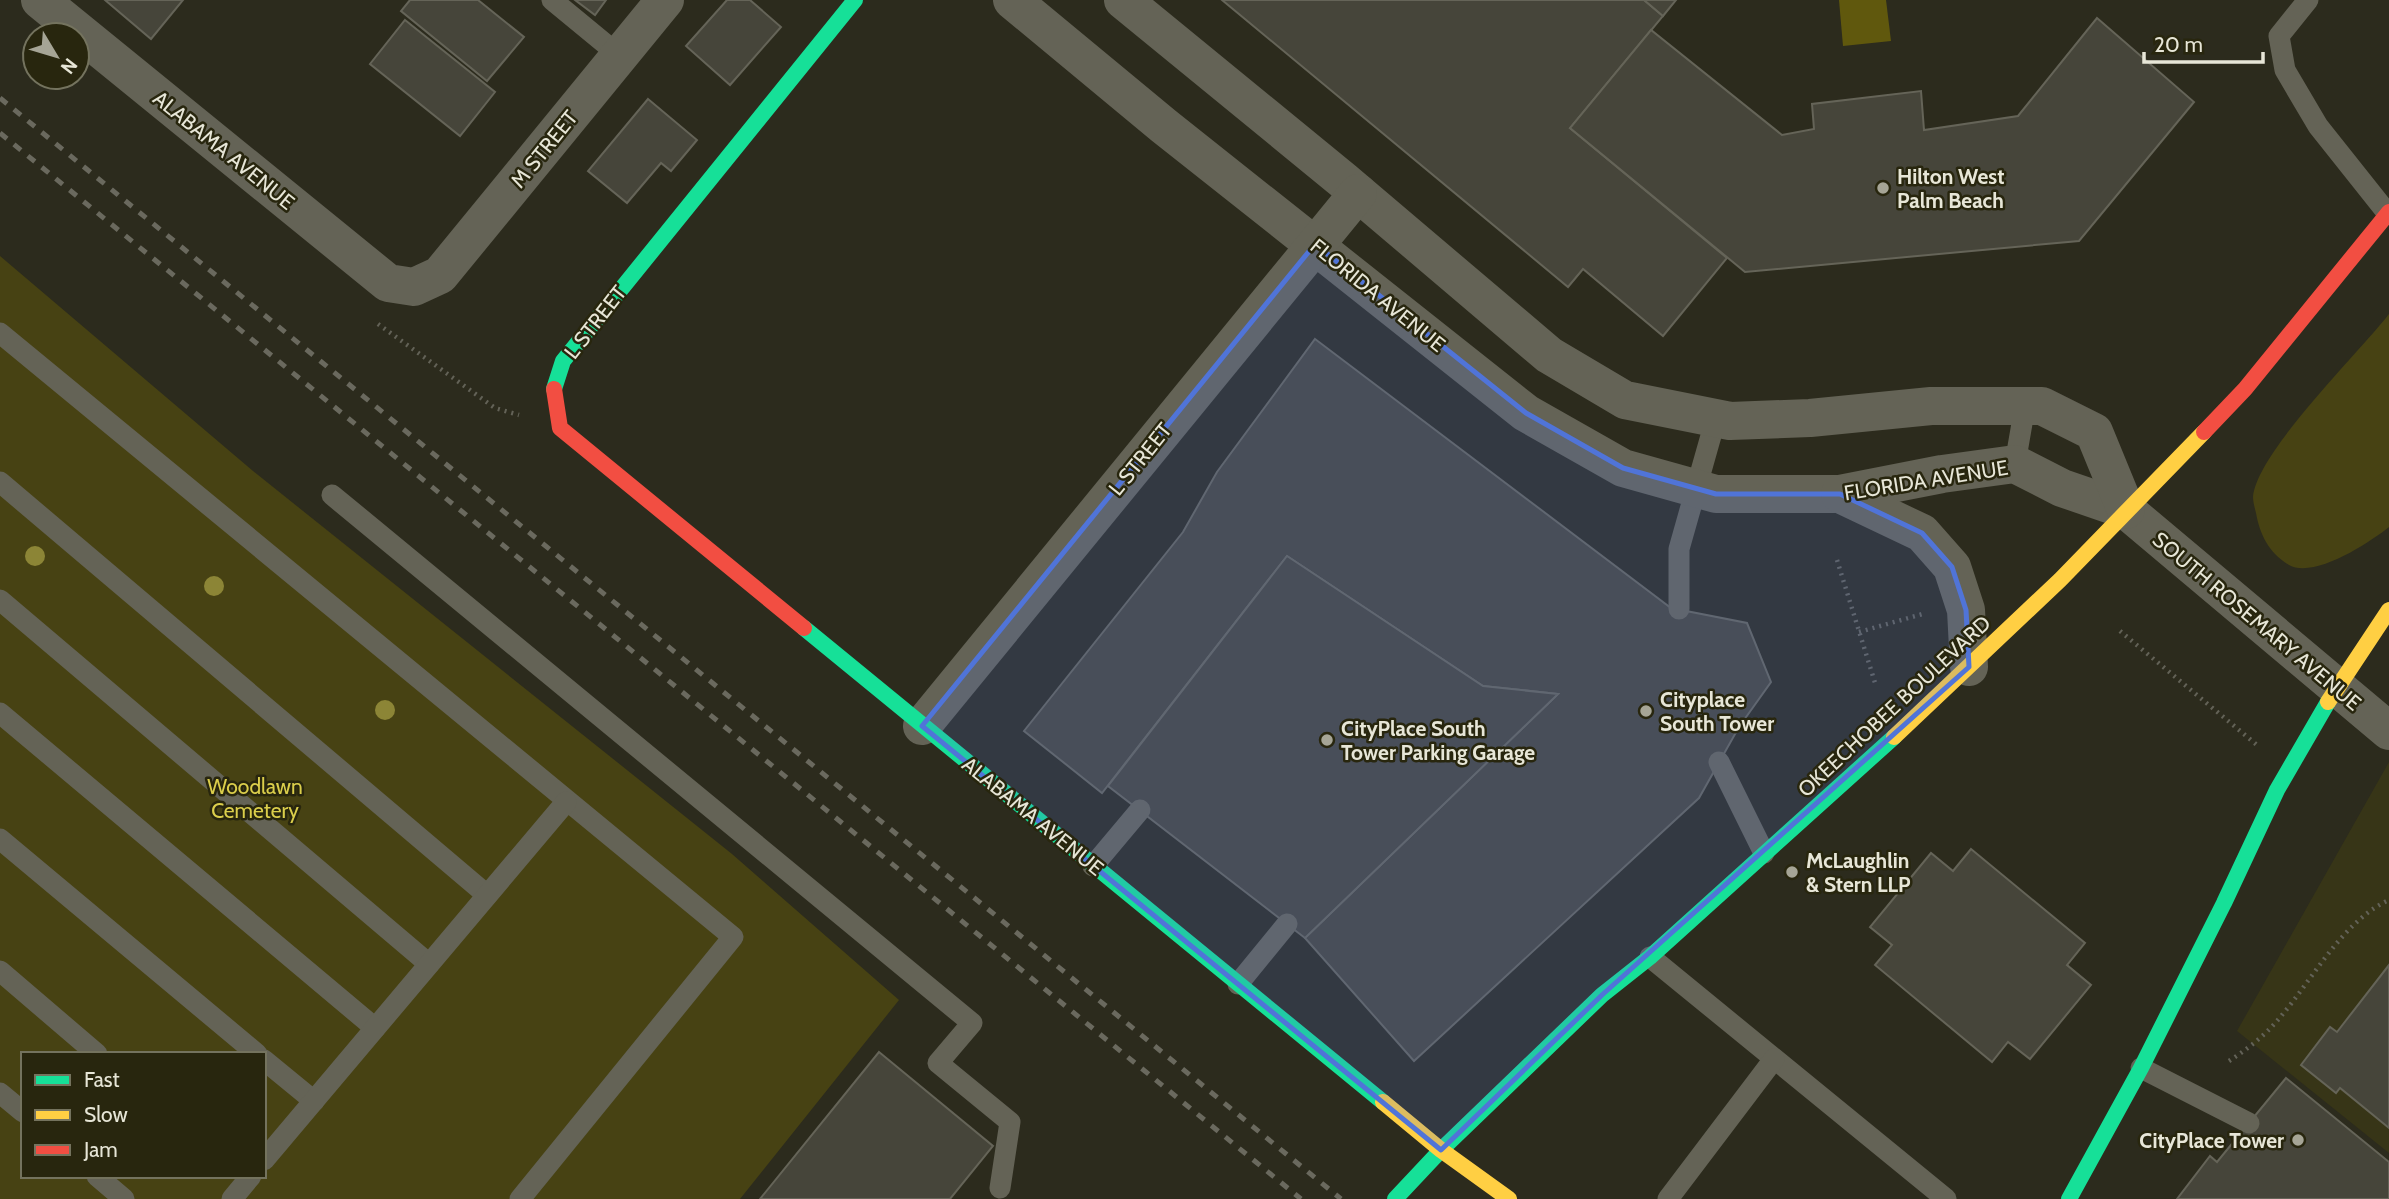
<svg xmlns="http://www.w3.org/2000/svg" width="2389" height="1199" font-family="Cabin,sans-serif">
  <rect width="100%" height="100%" fill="#2c2b1d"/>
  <polygon fill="#373517" points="2389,762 2389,1153 2237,1031"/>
  <g fill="#474213" fill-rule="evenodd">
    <path d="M0 256 253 471 732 854 899 1000 740 1199H0ZM23 1054H264V1176H23Z"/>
    <path d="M2389 314V527C2369 543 2314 579 2289 565 2269 553 2260 535 2256 513 2255 509 2253 502 2253 497 2257 452 2358 354 2389 314Z"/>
  </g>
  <polygon fill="#60580d" points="1839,0 1886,0 1891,41 1843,46"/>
  <g fill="#46453a" stroke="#656458" stroke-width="2">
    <polygon points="105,0 183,0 151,39"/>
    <polygon points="410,0 478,0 524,37 487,81 401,11"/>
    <polygon points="575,0 606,0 595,15"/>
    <polygon points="727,0 750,0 781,27 730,85 686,46"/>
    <polygon points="1222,0 1644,0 1663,16 1570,128 1727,258 1663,336 1583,269 1568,287"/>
    <polygon points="1644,0 1676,0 1663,16"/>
    <polygon points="2097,18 2194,102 2079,241 1745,272 1570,128 1651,30 1782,135 1814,129 1812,104 1921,91 1924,130 2018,116"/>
    <polygon points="405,20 495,92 460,136 370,64"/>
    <polygon points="648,99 697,140 671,171 661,163 627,203 588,171"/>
    <polygon points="1315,339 1671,608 1747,623 1771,682 1739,727 1699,798 1414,1061 1305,938 1558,694 1483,686 1287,556 1102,793 1024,731 1183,532 1217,472"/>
    <polygon points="1287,556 1483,686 1558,694 1305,938 1108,786"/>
    <polygon points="1971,849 2085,943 2067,965 2091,985 2030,1059 2008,1042 1992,1062 1875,965 1892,945 1870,927 1931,853 1953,871"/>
    <polygon points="2389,965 2389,1128 2340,1088 2336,1093 2301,1065 2330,1027 2337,1032"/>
    <polygon points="879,1052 993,1146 950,1199 760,1199"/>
    <polygon points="2286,1078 2389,1162 2389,1199 2177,1199 2210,1156 2217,1162"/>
  </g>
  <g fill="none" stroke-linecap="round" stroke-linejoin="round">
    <g stroke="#636257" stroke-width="4.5" stroke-dasharray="2 5" stroke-linecap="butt">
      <polyline points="378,324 495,408 519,415"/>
      <polyline points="1837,560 1876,686"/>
      <polyline points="2120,631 2257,745"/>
      <polyline points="1859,632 1926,613"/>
      <path d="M2229 1061C2249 1048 2267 1034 2282 1015 2314 977 2344 920 2389 900"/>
    </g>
    <g stroke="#646356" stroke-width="21">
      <polyline points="552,0 620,56"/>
      <polyline points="2308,0 2279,36 2285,70 2318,126 2388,214"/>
      <polyline points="0,333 733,937 520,1199"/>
      <polyline points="2015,464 2025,406"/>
      <polyline points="0,482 487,895"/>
      <polyline points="332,495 972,1023 938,1063 1010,1122 1000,1188"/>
      <polyline points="0,600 429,964"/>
      <polyline points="1679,609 1679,549 1716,418"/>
      <polyline points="0,713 375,1028"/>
      <polyline points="1719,762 1764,853"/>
      <polyline points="0,839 257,1054"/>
      <polyline points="1093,866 1140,810"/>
      <polyline points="1650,957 1946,1199"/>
      <polyline points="0,971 97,1054"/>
      <polyline points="1238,984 1287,924"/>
      <polyline points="264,1060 314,1101"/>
      <polyline points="2141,1068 2249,1123"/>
      <polyline points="0,1093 23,1112"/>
      <polyline points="264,1160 566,802"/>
      <polyline points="97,1176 124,1199"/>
      <polyline points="232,1199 251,1176"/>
      <polyline points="1668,1199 1774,1059"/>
    </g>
    <g stroke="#646356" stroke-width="38">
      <polyline points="40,0 388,283 414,287 440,275 665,0"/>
      <polyline points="1012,0 1164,126 1526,413 1623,468 1716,494 1840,494 1942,474 2015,464 2062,488 2126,510 2389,731"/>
      <polyline points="1123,0 1344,181 1549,355 1625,400 1730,421 1810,418 1931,406 2042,406 2094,432 2126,510"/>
      <polyline points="1840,494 1922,533 1952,567 1966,610 1969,667"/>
      <polyline points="922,726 1358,193"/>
    </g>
    <g stroke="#16e098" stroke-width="16">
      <polyline points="554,389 563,361 855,0"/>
      <polyline points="804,628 1383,1102"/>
      <polyline points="1395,1199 1441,1150 1602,995 1650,957 1894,737"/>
      <polyline points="2069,1199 2141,1068 2224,903 2277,790 2328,702"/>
    </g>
    <g stroke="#ffcf43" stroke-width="16">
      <polyline points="2328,702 2389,610"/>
      <polyline points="1894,737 2060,580 2204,432"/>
      <polyline points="1383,1102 1441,1150 1509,1199"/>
    </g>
    <g stroke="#f24e42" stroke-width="16">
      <polyline points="554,389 560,428 804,628"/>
      <polyline points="2204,432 2245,389 2389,212"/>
    </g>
    <g stroke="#6a695e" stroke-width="5" stroke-dasharray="9 9" stroke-linecap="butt">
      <polyline points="0,98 1341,1199"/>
      <polyline points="0,133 1301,1199"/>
    </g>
  </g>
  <g fill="#8c8536">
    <circle cx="35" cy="556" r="10"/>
    <circle cx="214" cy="586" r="10"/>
    <circle cx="385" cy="710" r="10"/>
  </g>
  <path fill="#5074d8" fill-opacity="0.2" stroke="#5074d8" stroke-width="5" stroke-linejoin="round" d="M1315 244 1526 413 1623 468 1716 494H1840L1922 533 1952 567 1966 610 1969 667 1602 995 1441 1150 922 726Z"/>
  <g fill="#a6a596" stroke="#28260e" stroke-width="2.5">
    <circle cx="1883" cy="188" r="7"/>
    <circle cx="1646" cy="711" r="7"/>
    <circle cx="1327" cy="740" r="7"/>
    <circle cx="1792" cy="872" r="7"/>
    <circle cx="2298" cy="1140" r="7"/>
  </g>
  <g text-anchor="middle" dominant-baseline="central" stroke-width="5" stroke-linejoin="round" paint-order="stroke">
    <g font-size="21" fill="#e7e6d7" stroke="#28260e">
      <text transform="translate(544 149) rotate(-51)">M STREET</text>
      <text transform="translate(224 150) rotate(39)">ALABAMA AVENUE</text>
      <text transform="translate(1378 295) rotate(39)">FLORIDA AVENUE</text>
      <text transform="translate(595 322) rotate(-52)">L STREET</text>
      <text transform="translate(1140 459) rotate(-51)">L STREET</text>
      <text transform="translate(1926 480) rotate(-9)">FLORIDA AVENUE</text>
      <text transform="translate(2257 621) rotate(40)">SOUTH ROSEMARY AVENUE</text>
      <text transform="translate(1894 706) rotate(-43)">OKEECHOBEE BOULEVARD</text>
      <text transform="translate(1033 816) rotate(39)">ALABAMA AVENUE</text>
    </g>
    <g font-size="21" font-weight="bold" fill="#e7e6d7" stroke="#28260e" text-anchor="start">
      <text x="1897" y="176">Hilton West<tspan x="1897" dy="24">Palm Beach</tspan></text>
      <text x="1660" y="699">Cityplace<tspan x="1660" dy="24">South Tower</tspan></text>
      <text x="1341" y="728">CityPlace South<tspan x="1341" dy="24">Tower Parking Garage</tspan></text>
      <text x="1806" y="860">McLaughlin<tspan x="1806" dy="24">&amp; Stern LLP</tspan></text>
      <text x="2284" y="1140" text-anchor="end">CityPlace Tower</text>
    </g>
    <g font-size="21" fill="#dbce4b" stroke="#28260e">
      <text x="255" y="786">Woodlawn<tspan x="255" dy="24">Cemetery</tspan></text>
    </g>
  </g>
  <rect x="21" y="1052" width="245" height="126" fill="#28260e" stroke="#74735e" stroke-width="2"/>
  <rect x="35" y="1075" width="35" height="10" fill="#16e098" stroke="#74735e" stroke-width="2"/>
  <text x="84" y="1087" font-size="21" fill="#e7e6d7">Fast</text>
  <rect x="35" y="1110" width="35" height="10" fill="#ffcf43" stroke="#74735e" stroke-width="2"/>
  <text x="84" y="1122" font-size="21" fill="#e7e6d7">Slow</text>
  <rect x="35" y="1145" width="35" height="10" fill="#f24e42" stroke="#74735e" stroke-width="2"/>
  <text x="84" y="1157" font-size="21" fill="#e7e6d7">Jam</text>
  <g transform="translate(56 56) rotate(128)"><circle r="33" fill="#28260e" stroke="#74735e" stroke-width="2"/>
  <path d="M0-5L12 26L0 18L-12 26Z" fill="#a6a596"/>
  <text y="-10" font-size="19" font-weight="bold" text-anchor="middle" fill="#e7e6d7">N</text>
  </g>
  <path d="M2144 52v10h119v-10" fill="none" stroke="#e7e6d7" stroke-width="3.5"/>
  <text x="2154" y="52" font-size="21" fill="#e7e6d7" stroke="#28260e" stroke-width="5" paint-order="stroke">20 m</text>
</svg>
